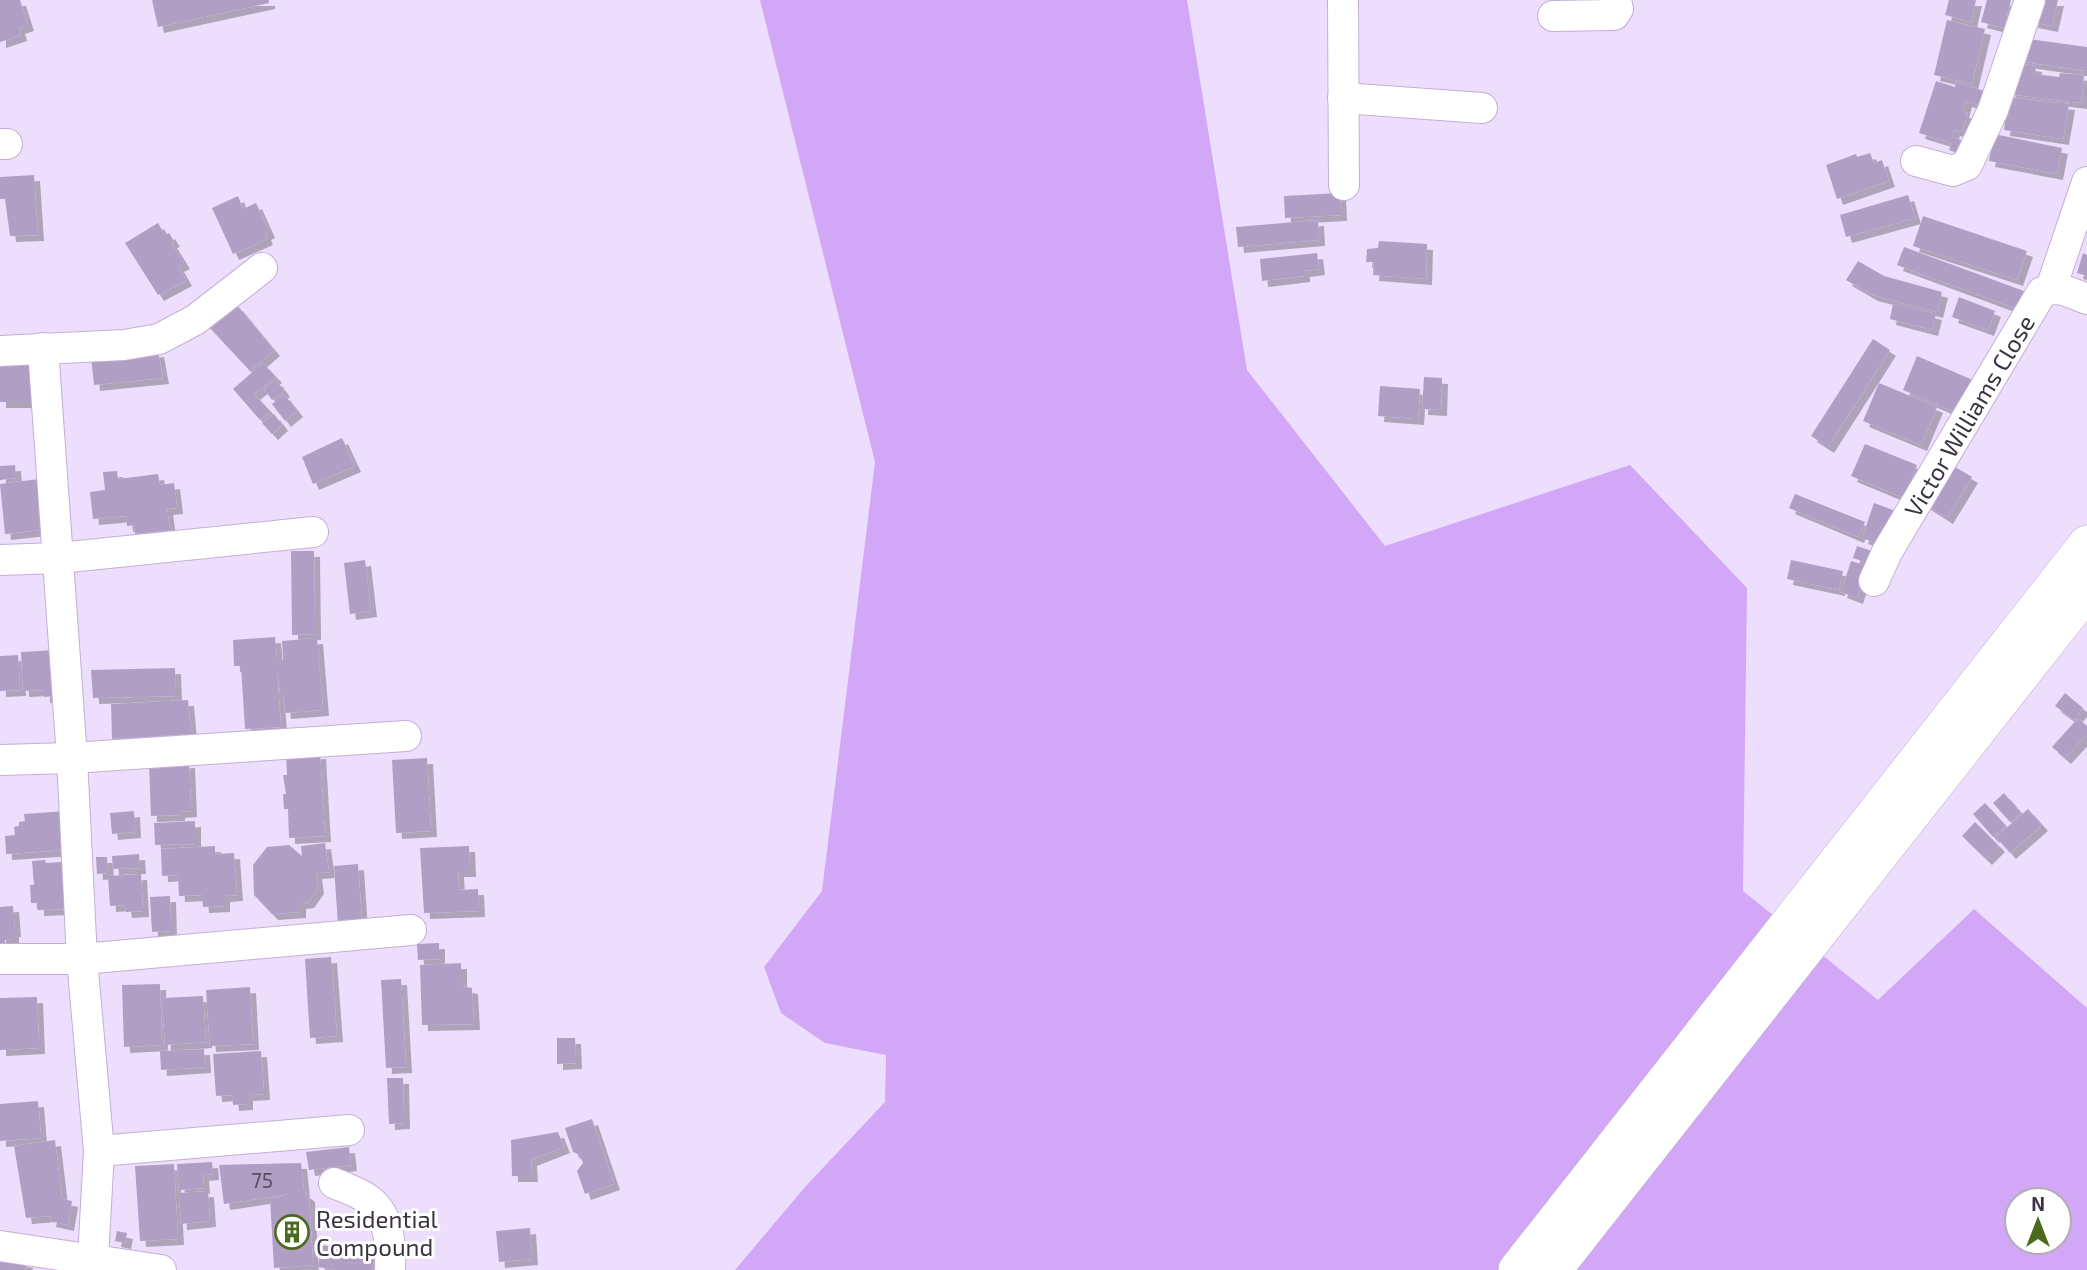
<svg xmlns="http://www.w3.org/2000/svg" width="2087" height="1270" font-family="'Exo 2',sans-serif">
  <defs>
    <filter id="shadow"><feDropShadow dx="6" dy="6" stdDeviation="0" flood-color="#0004"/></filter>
  </defs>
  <rect width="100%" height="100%" fill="#eedefe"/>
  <path fill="#d2a7f8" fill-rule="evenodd" d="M760 0H1187L1247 370 1385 546 1630 465 1747 588 1743 891 1878 1000 1974 909 2087 1008V1270H735L805 1187 885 1102 886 1055 825 1043 781 1013 764 967 822 891 875 462ZM2017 1200H2059V1242H2017Z"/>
  <g fill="#b19ec4" filter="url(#shadow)">
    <polygon points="0,0 20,0 28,25 19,28 21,35 0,42"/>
    <polygon points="152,0 269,0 269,3 158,27"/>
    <polygon points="1949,0 1976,0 1971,22 1945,15"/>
    <polygon points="1987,0 2011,0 2004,28 1981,22"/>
    <polygon points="2037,0 2058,0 2052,26 2032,22"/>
    <polygon points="1947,20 1985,29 1972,84 1934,75"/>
    <polygon points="2021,38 2087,47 2087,71 2018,61"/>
    <polygon points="2013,63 2036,66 2035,74 2059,77 2060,73 2084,75 2081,103 2009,94"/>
    <polygon points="1936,81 1955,87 1956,82 1990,93 1985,107 1966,101 1963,112 1968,113 1962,132 1954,130 1952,137 1964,141 1960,154 1949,150 1952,143 1919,133"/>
    <polygon points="2008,97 2069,104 2063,139 2004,130"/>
    <polygon points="1994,134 2062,148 2057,174 1989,161"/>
    <polygon points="1870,153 1874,163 1882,160 1889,181 1837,199 1826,165 1856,154 1857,157"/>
    <polygon points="34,175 38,235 10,236 5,199 0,199 0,177"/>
    <polygon points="1340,193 1341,215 1285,218 1284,196"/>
    <polygon points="1908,195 1915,218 1846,237 1840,215"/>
    <polygon points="238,196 243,209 256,203 269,232 265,234 267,239 233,254 212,208"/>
    <polygon points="1923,216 2027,251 2017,280 1913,246"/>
    <polygon points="1318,220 1319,240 1238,247 1236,227"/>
    <polygon points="158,223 165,235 169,233 174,241 171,242 184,263 178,266 186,280 158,295 125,243"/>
    <polygon points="1379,241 1427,244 1426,279 1373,275 1374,262 1366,262 1367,249 1378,248"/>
    <polygon points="1904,247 2024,291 2017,309 1897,265"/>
    <polygon points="1317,253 1319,269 1304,271 1304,276 1262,281 1260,259"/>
    <polygon points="2083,253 2087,255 2087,276 2077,273"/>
    <polygon points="1858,261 1884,276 1942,292 1937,312 1872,295 1846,280"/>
    <polygon points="1959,297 1995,311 1988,330 1952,317"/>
    <polygon points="1893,304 1936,314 1932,330 1890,319"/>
    <polygon points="237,305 274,350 250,371 208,326"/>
    <polygon points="1873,339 1890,350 1828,447 1811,436"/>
    <polygon points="158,351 163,378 94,385 91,357"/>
    <polygon points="1917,356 1975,381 1960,414 1903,390"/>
    <polygon points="34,359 33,402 0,402 0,360"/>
    <polygon points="263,363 276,377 254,394 270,411 260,420 233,389"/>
    <polygon points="1424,377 1442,378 1441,410 1422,409"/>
    <polygon points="276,380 284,391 272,400 264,389"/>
    <polygon points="1879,383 1937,407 1921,445 1863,421"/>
    <polygon points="1380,386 1420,389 1418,419 1378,416"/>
    <polygon points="284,394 297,411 285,421 272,404"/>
    <polygon points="274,414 282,425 272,434 262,423"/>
    <polygon points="342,438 355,466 313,484 302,457"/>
    <polygon points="1865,444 1917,465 1904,498 1851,476"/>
    <polygon points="1950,464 1972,477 1947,518 1925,504"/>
    <polygon points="15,465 16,478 0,480 0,466"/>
    <polygon points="117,471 118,479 158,474 160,485 174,483 177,508 167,509 170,530 135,534 134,525 127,526 126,516 93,519 90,492 105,490 103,472"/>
    <polygon points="39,479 42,504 38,508 41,530 5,534 0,484"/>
    <polygon points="1795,494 1865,522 1858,537 1789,508"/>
    <polygon points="1874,503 1893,510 1881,545 1862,538"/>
    <polygon points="1857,546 1875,552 1871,564 1853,558"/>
    <polygon points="291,551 314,551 315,634 292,635"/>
    <polygon points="365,560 371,611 350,614 344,563"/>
    <polygon points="1791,560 1843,571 1839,590 1787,579"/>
    <polygon points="1851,561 1867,566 1857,598 1841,592"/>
    <polygon points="275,637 277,660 283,660 282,641 317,638 323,710 285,713 283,692 280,692 277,671 281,727 245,729 241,666 234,666 233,640"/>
    <polygon points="56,650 56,696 44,697 44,690 23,691 21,652"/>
    <polygon points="18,655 20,690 0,691 0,656"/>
    <polygon points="175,668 176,696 93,698 91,670"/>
    <polygon points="2065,693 2083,708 2074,720 2055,706"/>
    <polygon points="188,700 191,734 112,739 111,704"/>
    <polygon points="2078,718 2087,726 2087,734 2065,758 2052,747"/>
    <polygon points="320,753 325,836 289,838 288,809 284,809 283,794 286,794 283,775 287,775 286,755"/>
    <polygon points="427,758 431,831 396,833 392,760"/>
    <polygon points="189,762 191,811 179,812 179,815 151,816 149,764"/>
    <polygon points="2004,793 2021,813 2010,822 1993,803"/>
    <polygon points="1985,803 2006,826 1993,837 1973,814"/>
    <polygon points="2028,809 2042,825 2010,853 1996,837"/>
    <polygon points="66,811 67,850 6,854 5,836 15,835 14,827 19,826 19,822 25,821 24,814"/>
    <polygon points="134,811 135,832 112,834 110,813"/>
    <polygon points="195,821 195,844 155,845 154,823"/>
    <polygon points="1975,822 1999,846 1986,859 1962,836"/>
    <polygon points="325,843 329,872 316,873 318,888 308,902 300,903 300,912 272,914 254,895 253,865 267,847 289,845 302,856 301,846"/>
    <polygon points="215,846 215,854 234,853 237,895 224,896 224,906 203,907 202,895 179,896 178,875 162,876 161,849"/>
    <polygon points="469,846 470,871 458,871 459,890 478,889 479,911 424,913 420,848"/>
    <polygon points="139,854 140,868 113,869 112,856"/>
    <polygon points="96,857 107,857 108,873 97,874"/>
    <polygon points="45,860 46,863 74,861 73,905 64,905 64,909 38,910 38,903 31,903 30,885 34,885 32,861"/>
    <polygon points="358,864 362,923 338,925 334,866"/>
    <polygon points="141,874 143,911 126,912 125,905 110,906 108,876"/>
    <polygon points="170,896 171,931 152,932 150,897"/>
    <polygon points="13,906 15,931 13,931 13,939 5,940 5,947 0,947 0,907"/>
    <polygon points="439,943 439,959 418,960 417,944"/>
    <polygon points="331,957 337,1036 310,1038 305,959"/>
    <polygon points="461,963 461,986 472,988 474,1024 422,1025 420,965"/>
    <polygon points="401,979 406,1067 386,1068 381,980"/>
    <polygon points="160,984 162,1045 124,1047 122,985"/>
    <polygon points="250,987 253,1044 210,1046 206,990"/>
    <polygon points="203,996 206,1042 165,1045 162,998"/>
    <polygon points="37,997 39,1048 0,1050 0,998"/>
    <polygon points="557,1038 575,1038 576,1063 557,1064"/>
    <polygon points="204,1049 205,1067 161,1070 160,1051"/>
    <polygon points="261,1051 264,1094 247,1095 247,1104 233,1105 232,1095 216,1096 213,1054"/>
    <polygon points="387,1078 403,1078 404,1123 389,1124"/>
    <polygon points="38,1101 41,1138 0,1141 0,1104"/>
    <polygon points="592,1119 614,1184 585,1194 577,1171 583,1163 580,1155 573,1152 565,1128"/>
    <polygon points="558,1132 564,1147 531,1160 532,1176 512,1176 511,1140"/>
    <polygon points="55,1140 62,1199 72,1201 68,1225 50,1221 51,1216 26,1218 14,1146"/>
    <polygon points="349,1147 351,1165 309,1170 306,1152"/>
    <polygon points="212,1162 213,1174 203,1175 204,1188 179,1190 177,1164"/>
    <polygon points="301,1163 304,1192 309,1196 313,1265 274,1268 270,1199 290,1194 224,1204 219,1165"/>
    <polygon points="174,1164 178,1239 140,1241 135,1166"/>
    <polygon points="208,1191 210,1221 181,1224 179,1193"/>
    <polygon points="530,1228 532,1259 499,1262 496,1231"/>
    <polygon points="117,1231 127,1233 125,1243 115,1241"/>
    <polygon points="321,1245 375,1253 372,1270 336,1270 318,1267"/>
    <polygon points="0,1257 27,1262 25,1270 0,1270"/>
  </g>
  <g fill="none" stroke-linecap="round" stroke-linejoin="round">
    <g stroke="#c3afd6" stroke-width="32">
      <g id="minor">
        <polyline points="1343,0 1344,185"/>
        <polyline points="1553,16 1614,15 1618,9 1616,0"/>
        <polyline points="1343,98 1482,108"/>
        <polyline points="0,144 7,144"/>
        <polyline points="1916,161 1953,171 1967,165 1993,110 2030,0"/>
        <polyline points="2051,288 2087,182"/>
        <polyline points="43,348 72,758 82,959 99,1151 93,1259"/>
        <polyline points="0,351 124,345 159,339 195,320 262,268"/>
        <polyline points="0,560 59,558 313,532"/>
        <path id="s1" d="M1874 581 1887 552 2042 292C2058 285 2071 293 2087 299"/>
        <polyline points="0,760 72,758 406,736"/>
        <polyline points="0,959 82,959 411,930"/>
        <polyline points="99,1151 349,1130"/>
        <path d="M334 1183C345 1188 359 1192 369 1200 390 1216 391 1245 390 1270"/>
        <polyline points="0,1246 161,1270"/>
      </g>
    </g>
    <g stroke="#c3afd6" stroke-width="38">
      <g id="major">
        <polyline points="1517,1270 2087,544"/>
        <polyline points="1553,1270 2087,591"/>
      </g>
    </g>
    <use href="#minor" stroke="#fff" stroke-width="30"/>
    <use href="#major" stroke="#fff" stroke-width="37"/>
  </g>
  <defs>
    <g id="building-ring" transform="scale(1.75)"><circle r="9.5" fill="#fff" stroke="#4c6a1e" stroke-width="1.5"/><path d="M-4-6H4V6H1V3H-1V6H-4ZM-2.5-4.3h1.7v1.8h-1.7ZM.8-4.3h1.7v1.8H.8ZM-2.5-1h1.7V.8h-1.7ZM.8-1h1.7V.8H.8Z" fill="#4c6a1e"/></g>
  </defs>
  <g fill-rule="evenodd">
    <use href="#building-ring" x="292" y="1232"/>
  </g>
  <g text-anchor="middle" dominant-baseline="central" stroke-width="6" stroke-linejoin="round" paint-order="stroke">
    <g font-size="21" fill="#584e63">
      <text x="262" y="1179">75</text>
    </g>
    <g font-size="24" fill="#3b3343" stroke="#fff">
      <text stroke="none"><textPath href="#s1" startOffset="191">Victor Williams Close</textPath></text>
    </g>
    <g font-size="24" fill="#3b3343" stroke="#fff" text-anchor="start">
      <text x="316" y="1218">Residential<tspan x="316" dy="28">Compound</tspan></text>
    </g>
  </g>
  <g transform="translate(2038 1221)"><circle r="33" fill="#ffffff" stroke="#b1adb4" stroke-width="2"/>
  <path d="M0-5L12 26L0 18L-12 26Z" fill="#4c6a1e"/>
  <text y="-10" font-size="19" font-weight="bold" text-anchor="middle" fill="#3b3343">N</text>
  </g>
</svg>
